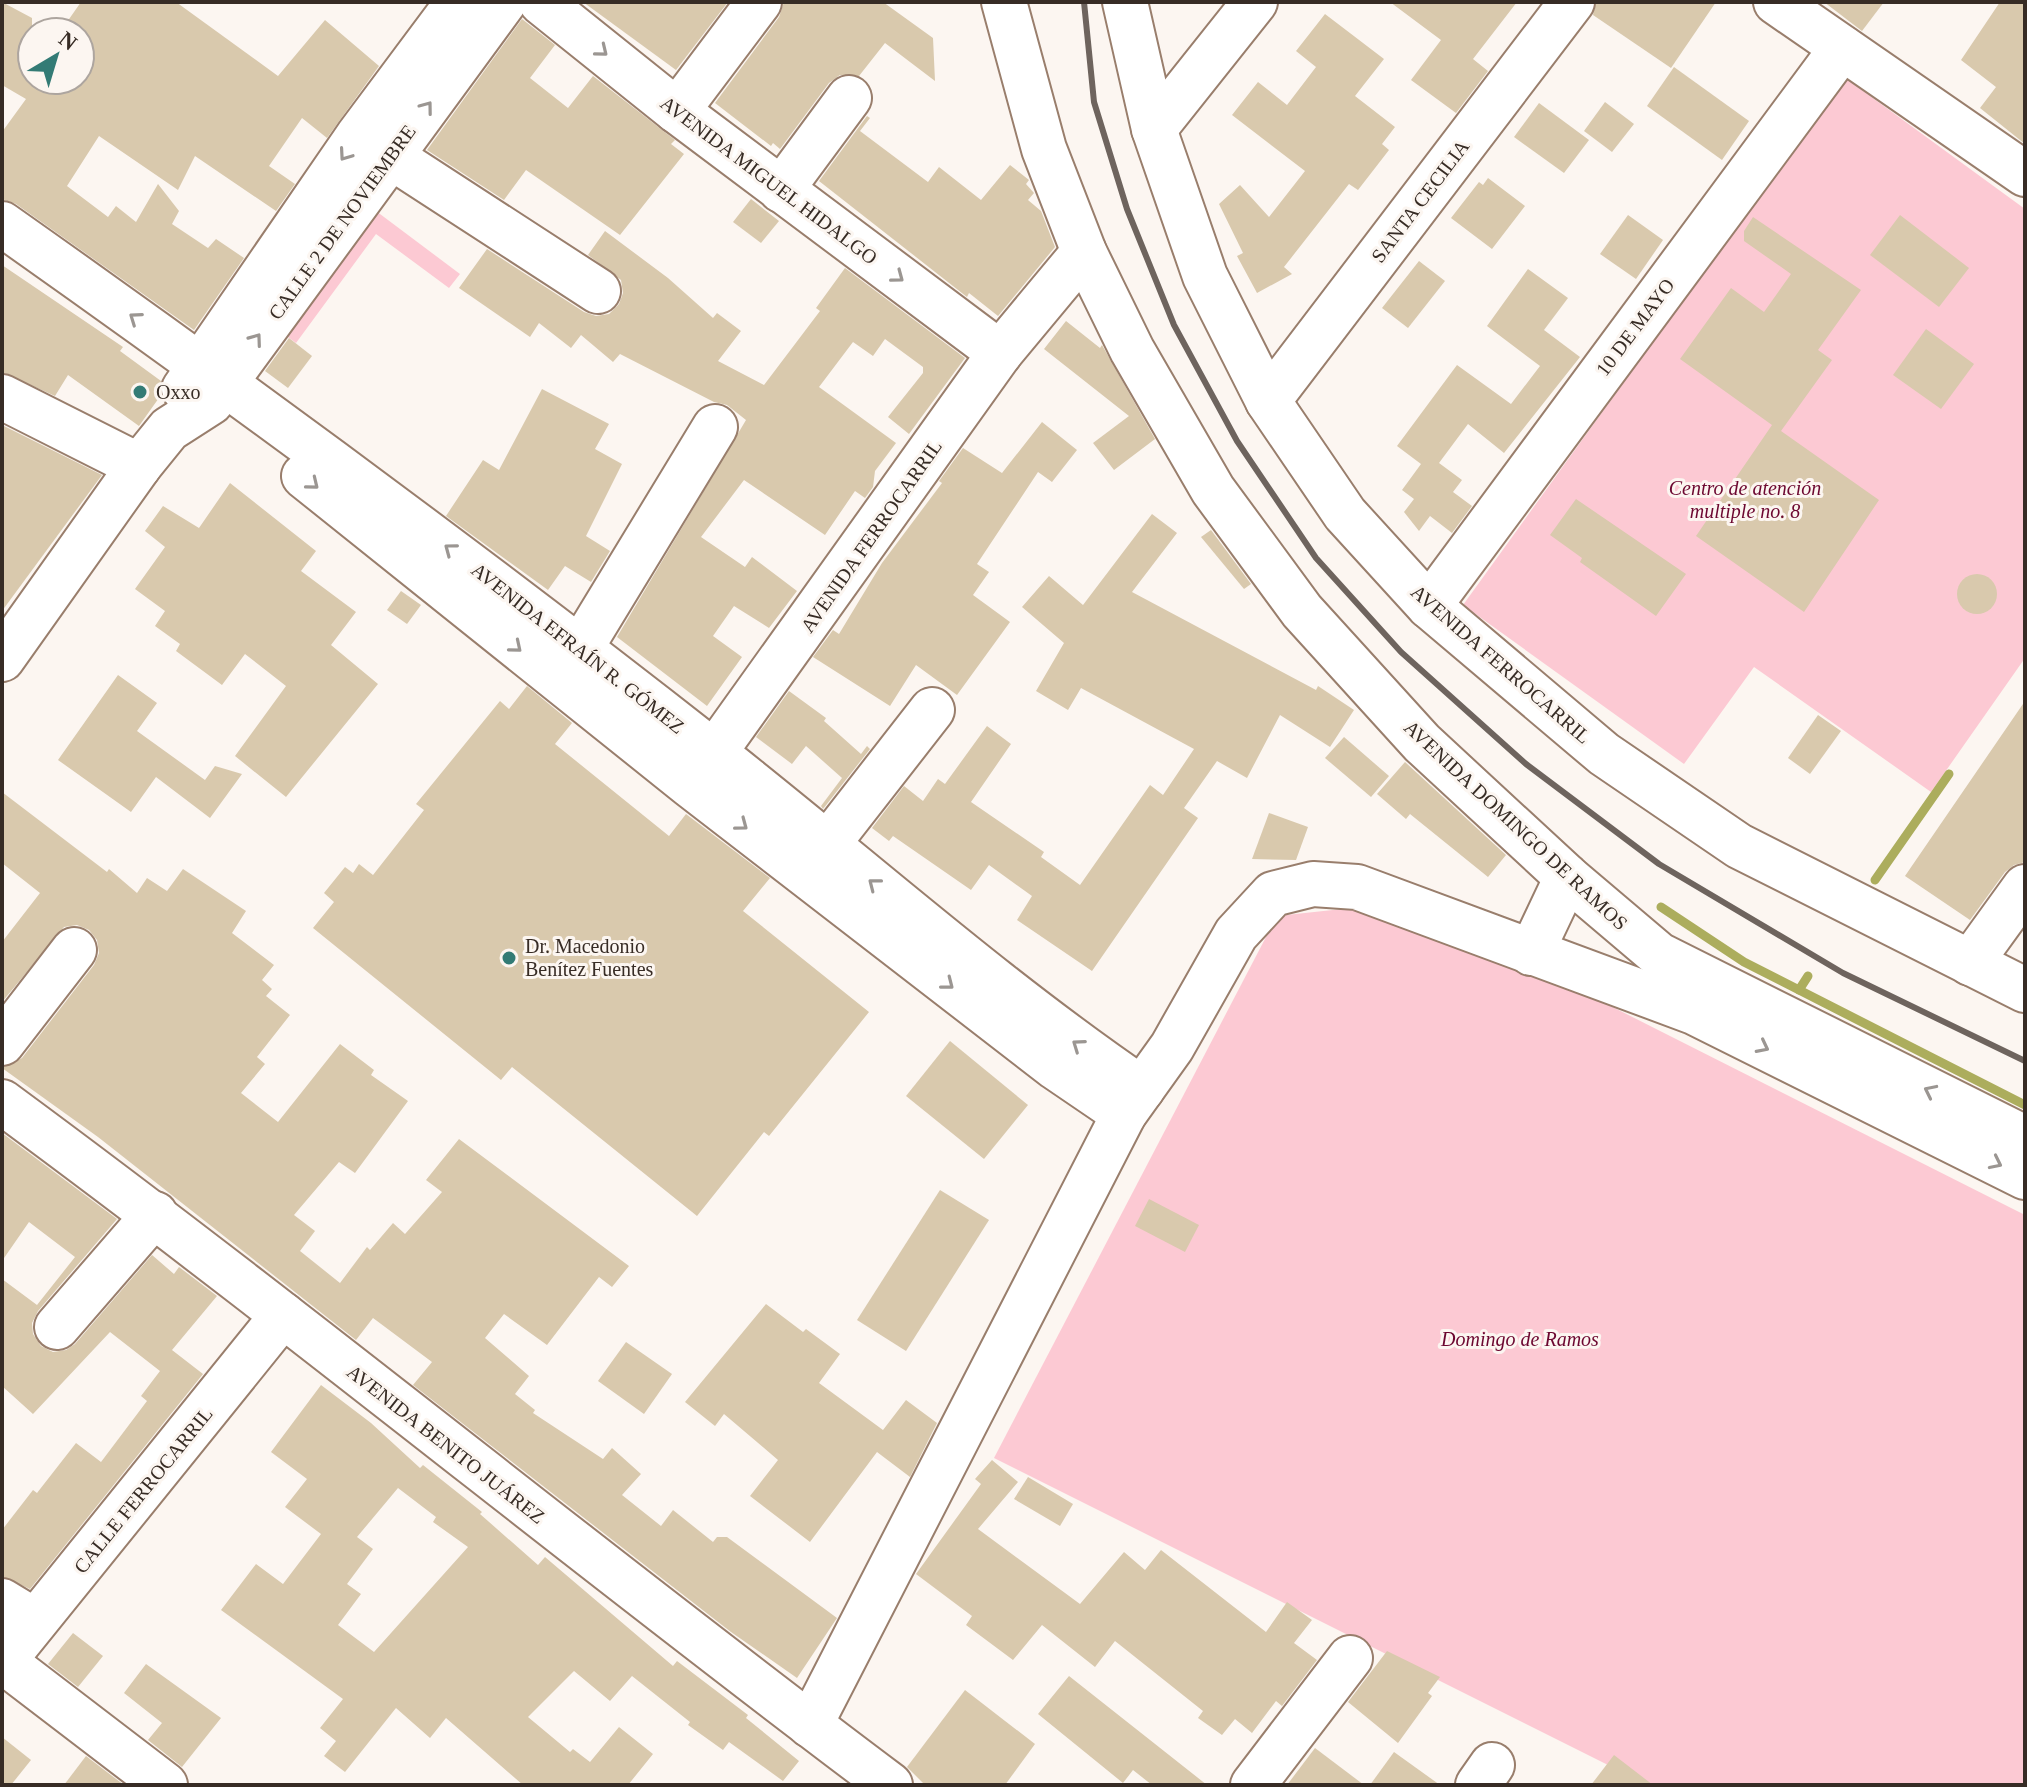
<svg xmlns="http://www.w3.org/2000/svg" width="2027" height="1787" font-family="'Times New Roman',serif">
  <rect width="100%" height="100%" fill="#fcf6f1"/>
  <g fill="#fcc9d3">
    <polygon points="1844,77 2025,209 2025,658 1931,792 1754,667 1684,764 1463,605"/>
    <polygon points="372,208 460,274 449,288 376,234 296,343 280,331"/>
    <polygon points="1370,906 1561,981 2025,1215 2025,1785 1648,1785 994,1458 1277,916"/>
  </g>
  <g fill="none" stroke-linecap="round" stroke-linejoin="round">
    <g stroke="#acad5d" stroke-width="9">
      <polyline points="1875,880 1949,774"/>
      <polyline points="1661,907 1744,962 2025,1105"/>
      <polyline points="1799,990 1808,976"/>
    </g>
  </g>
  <g fill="#d9c9ad" fill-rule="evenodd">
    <polygon points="2,2 32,18 32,80 80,80 80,32 60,32 81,2 176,2 278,76 325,20 379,66 327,138 302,118 269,166 295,184 276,211 195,156 178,190 99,136 67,186 108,217 116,206 136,222 158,184 179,211 172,224 208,248 216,239 244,258 194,330 16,204 2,199 2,132 26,99 2,85"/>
    <polygon points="583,2 728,2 676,70"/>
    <polygon points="784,2 883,2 933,38 935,81 885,43 859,76 840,75 829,83 780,149 773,143 771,146 715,103 779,17"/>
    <polygon points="1390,2 1517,2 1473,59 1488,71 1456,113 1411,80 1441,40"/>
    <polygon points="1596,2 1716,2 1671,68 1593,15"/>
    <polygon points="1824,2 1884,2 1862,31"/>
    <polygon points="2000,2 2025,2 2025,144 1980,108 1996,87 1961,60"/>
    <polygon points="1325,14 1384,59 1355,96 1395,127 1382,144 1389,150 1358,190 1349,184 1284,267 1292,274 1257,293 1237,256 1243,253 1219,204 1240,185 1269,217 1305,171 1232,115 1258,82 1287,105 1316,67 1296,51"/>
    <polygon points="522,19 555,45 530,78 568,108 593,76 675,140 671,144 684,154 620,235 526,170 504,200 427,150"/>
    <polygon points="1674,67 1749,121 1722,160 1647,106"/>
    <polygon points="1605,102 1634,124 1612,152 1584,131"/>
    <polygon points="1539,103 1589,140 1564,173 1514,137"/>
    <polygon points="867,116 870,118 860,131 928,182 939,167 981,200 1010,165 1029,180 1026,184 1034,193 1028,200 1041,211 1055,247 998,316 969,293 967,297 819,181"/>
    <polygon points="1488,178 1525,206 1492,249 1451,218 1479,182 1483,185"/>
    <polygon points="751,199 779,221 761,243 733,222"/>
    <polygon points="1628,215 1663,240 1636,279 1600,254"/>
    <polygon points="1900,215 1969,268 1939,307 1870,255"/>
    <polygon points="1753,217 1861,290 1818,350 1832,360 1781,431 1879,500 1804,612 1696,536 1772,425 1680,359 1731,288 1764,312 1791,274 1744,241 1744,231"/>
    <polygon points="605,231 668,278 713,318 717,313 741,331 718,361 764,385 820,311 816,308 845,268 965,358 909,434 888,417 923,373 923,367 885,339 873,356 853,342 819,387 896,443 875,471 873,487 865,498 855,491 825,535 744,480 701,537 745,567 752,557 797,591 769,628 734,606 713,636 742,657 707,706 617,637 746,420 727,405 714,402 620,354 613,362 581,335 571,348 539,323 530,337 459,288 487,249 584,312 596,316 609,314 619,304 623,293 621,280 588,255"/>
    <polygon points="1419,261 1445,281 1408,328 1382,308"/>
    <polygon points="2,265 123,347 120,351 161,381 161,395 139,426 68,375 55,396 2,372"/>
    <polygon points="1528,269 1568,298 1544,330 1580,357 1504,453 1468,424 1439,463 1462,480 1453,492 1472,506 1452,533 1430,516 1419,531 1404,512 1414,499 1402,490 1421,464 1397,446 1457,365 1511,404 1540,366 1487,326"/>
    <polygon points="1066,321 1100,348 1102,345 1155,439 1114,470 1093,443 1129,416 1044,349"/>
    <polygon points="1926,329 1974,364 1941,409 1893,375"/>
    <polygon points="289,338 312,356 288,388 265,371"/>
    <polygon points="542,389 609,424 595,449 622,464 586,536 610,551 591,582 565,566 548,590 446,516 483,460 499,470"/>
    <polygon points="1042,422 1077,450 1052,482 1038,472 977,564 989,572 973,595 1010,622 957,695 916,665 890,706 813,657 833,630 839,634 882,563 942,483 939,481 963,448 1002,473"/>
    <polygon points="2,425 102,475 2,611"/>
    <polygon points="230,483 316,551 301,571 356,612 331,645 378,684 286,797 235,756 286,686 245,654 222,685 176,651 180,644 155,626 165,611 135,589 165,547 145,531 163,506 199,528"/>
    <polygon points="1576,499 1686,574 1656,616 1580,562 1582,558 1550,535"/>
    <polygon points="1152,514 1177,533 1132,592 1316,690 1318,686 1354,710 1330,747 1280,715 1247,778 1217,761 1184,808 1198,818 1092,971 1017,920 1032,896 989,865 971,890 893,836 889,841 872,828 904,786 923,801 938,779 945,784 987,726 1011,744 971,802 1044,852 1041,857 1080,885 1150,785 1163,795 1194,749 1081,688 1068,710 1036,691 1064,643 1022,607 1049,576 1083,605"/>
    <polygon points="1211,530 1251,584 1244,589 1201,537"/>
    <circle cx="1977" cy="594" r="20"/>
    <polygon points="401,591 421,605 407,624 387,610"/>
    <polygon points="118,675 157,703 137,731 205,780 215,766 242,774 210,818 156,777 131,812 58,760"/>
    <polygon points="527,686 572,723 555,744 669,836 686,814 770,878 743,911 869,1012 769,1136 764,1132 697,1216 512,1067 501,1080 313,928 334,902 324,893 345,867 353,873 359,864 373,875 424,810 416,804 500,701 509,709"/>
    <polygon points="789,691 826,718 824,721 861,754 867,746 870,749 823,809 821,806 842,778 806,746 792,764 756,737"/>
    <polygon points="2025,701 2025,862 2014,865 2005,872 1970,920 1905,876"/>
    <polygon points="1818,715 1841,731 1810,774 1788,758"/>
    <polygon points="1344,737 1389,776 1371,797 1325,758"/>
    <polygon points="1405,762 1506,855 1488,877 1410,814 1406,819 1377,794"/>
    <polygon points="2,792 107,872 109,869 137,893 147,878 167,891 183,869 246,911 232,933 274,965 262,980 272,989 266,996 290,1015 257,1057 265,1064 241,1093 278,1122 340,1044 374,1070 371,1075 408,1101 355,1173 339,1162 294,1215 315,1231 300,1251 340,1283 367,1247 370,1250 393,1223 405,1234 442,1192 426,1180 459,1139 629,1266 612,1287 599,1277 547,1345 504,1314 485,1338 529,1376 515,1394 535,1410 533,1413 603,1459 612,1448 641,1474 622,1495 661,1526 673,1510 713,1542 717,1537 727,1537 837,1618 797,1678 731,1632 413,1385 432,1362 373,1318 356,1340 98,1137 2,1068 22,1058 94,965 99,953 97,940 89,930 77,925 64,927 2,1002 2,942 40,893 2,863"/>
    <polygon points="1269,813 1308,827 1296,860 1252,859"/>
    <polygon points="950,1041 1028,1105 984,1159 906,1096"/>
    <polygon points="2,1133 117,1219 38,1311 32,1323 33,1334 41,1346 53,1352 66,1350 75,1344 152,1255 174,1274 179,1267 217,1296 172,1350 203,1374 30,1589 2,1576 2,1530 33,1490 37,1493 76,1443 101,1462 147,1401 141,1396 160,1371 110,1332 33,1414 2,1386 2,1279 37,1305 75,1257 29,1222 2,1261"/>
    <polygon points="940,1190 989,1220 906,1351 857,1320"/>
    <polygon points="1149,1199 1199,1225 1185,1252 1135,1226"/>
    <polygon points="766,1304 803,1332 806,1329 840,1354 819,1383 883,1430 906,1400 937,1423 910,1477 877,1452 810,1542 750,1496 778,1460 724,1414 715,1426 685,1402"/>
    <polygon points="626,1342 672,1374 644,1414 598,1381"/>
    <path d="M321 1385 371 1423 420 1468 423 1465 482 1512 480 1514 538 1565 545 1557 673 1666 677 1661 748 1715 746 1718 799 1761 783 1781 729 1742 723 1750 688 1725 690 1722 632 1676 610 1701 574 1671 528 1717 570 1752 573 1749 590 1762 619 1727 653 1754 628 1785H523L446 1718 430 1738 396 1708 345 1772 324 1756 336 1741 320 1728 343 1699 221 1610 256 1564 283 1584 321 1534 285 1507 307 1479 271 1452ZM398 1488 436 1517 433 1522 468 1547 374 1652 338 1625 361 1594 347 1584 373 1549 357 1537Z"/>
    <polygon points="992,1460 1018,1482 978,1529 1080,1604 1124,1552 1145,1570 1161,1550 1266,1632 1287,1602 1312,1620 1294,1643 1317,1660 1282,1706 1276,1701 1252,1733 1235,1719 1222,1735 1198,1718 1203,1711 1115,1641 1095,1667 1042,1625 1013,1660 966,1625 972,1616 916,1574 981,1484 975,1479"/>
    <polygon points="1028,1477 1073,1504 1060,1526 1014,1499"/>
    <polygon points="73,1633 103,1656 78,1687 48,1664"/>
    <polygon points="1387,1651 1440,1677 1428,1693 1432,1696 1398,1743 1348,1702"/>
    <polygon points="146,1664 221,1718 182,1767 148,1740 162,1723 124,1693"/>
    <polygon points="1069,1676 1207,1785 1152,1785 1133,1770 1123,1783 1038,1714"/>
    <polygon points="965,1690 1035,1744 1005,1785 925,1785 907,1767"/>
    <polygon points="2,1737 31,1760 11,1785 2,1785"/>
    <polygon points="1315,1748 1364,1785 1287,1785"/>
    <polygon points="1394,1752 1440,1785 1370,1785"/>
    <polygon points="1614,1755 1653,1785 1591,1785"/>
    <polygon points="86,1756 124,1785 64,1785"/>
  </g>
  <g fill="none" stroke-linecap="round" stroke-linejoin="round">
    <g stroke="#997e6c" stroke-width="48">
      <g id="minor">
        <polyline points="541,2 677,111 1000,353"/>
        <polyline points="1004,2 1044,149 1084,252 1132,350 1213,490 1302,611 1422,743 1567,877 1659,955 2025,1138"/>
        <polyline points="1125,2 1154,129 1205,276 1268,401 1345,514 1429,606 1604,754 1739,846 2025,990"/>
        <polyline points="1776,2 2025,174"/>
        <polyline points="677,111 759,2"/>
        <polyline points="1154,129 1255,2"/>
        <polyline points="390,156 598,291"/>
        <polyline points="781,190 849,98"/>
        <path d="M2 224C243 394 480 569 712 751 856 864 991 986 1142 1089"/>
        <polyline points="184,389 358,136 458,2"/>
        <polyline points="2,397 139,466"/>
        <polyline points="1268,401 1572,2"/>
        <polyline points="304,476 690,785 1055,1067 1124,1114"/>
        <polyline points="1429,606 1842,48"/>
        <polyline points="580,649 715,427"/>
        <polyline points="2,659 139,466 169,429 211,402 504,2"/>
        <polyline points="696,778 1000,353 1084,252"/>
        <polyline points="826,846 932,710"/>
        <polyline points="1531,953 1567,877"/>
        <polyline points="1970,963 2025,887"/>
        <polyline points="2,1043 74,950"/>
        <path d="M2 1102C302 1323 591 1561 890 1785"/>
        <polyline points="57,1327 155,1214"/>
        <polyline points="2,1601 35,1621"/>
        <polyline points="3,1661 165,1785"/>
        <polyline points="2,1663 283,1315"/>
        <polyline points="810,1725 1124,1114 1172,1047 1236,934 1273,894 1313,884 1357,887 1694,1012 2025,1177"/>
        <polyline points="1253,1785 1350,1658"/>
        <polyline points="1478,1785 1492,1765"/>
      </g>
    </g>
    <use href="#minor" stroke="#fff" stroke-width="44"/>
    <polyline stroke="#6e645e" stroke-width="6" points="1084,2 1094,102 1127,209 1174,325 1237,441 1316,558 1401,652 1526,764 1659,864 1843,973 2025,1061"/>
  </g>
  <defs><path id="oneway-chevron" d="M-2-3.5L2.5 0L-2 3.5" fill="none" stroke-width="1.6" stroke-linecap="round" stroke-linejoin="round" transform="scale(2)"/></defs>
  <g stroke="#9b9692">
    <use href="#oneway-chevron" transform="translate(602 51) rotate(39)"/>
    <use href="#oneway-chevron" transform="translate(427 107) rotate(-53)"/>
    <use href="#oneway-chevron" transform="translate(345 155) rotate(125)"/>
    <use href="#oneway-chevron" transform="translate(898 277) rotate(37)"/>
    <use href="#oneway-chevron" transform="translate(135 318) rotate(-145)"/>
    <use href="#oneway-chevron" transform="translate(256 339) rotate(-54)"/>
    <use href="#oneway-chevron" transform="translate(313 484) rotate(39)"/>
    <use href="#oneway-chevron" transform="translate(450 549) rotate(-143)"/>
    <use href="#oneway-chevron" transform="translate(516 647) rotate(40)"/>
    <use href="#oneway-chevron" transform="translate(742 825) rotate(37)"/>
    <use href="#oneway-chevron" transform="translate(874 884) rotate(-142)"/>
    <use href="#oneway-chevron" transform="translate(948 984) rotate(38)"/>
    <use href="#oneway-chevron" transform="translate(1078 1045) rotate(-145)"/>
    <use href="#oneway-chevron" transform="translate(1763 1047) rotate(27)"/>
    <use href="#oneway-chevron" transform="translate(1930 1091) rotate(-154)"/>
    <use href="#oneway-chevron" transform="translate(1996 1163) rotate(26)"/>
  </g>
  <g fill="#337b75" stroke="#fcf6f1" stroke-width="3">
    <circle cx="140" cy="392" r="8"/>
    <circle cx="509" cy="958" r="8"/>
  </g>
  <g text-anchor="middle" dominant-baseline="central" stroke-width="6" stroke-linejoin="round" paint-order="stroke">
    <g font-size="20" fill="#372c25" stroke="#fcf6f1">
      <text transform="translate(769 180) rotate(37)">AVENIDA MIGUEL HIDALGO</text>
      <text transform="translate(1420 201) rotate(-53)">SANTA CECILIA</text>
      <text transform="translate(342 222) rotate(-54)">CALLE 2 DE NOVIEMBRE</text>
      <text transform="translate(1635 327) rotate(-53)">10 DE MAYO</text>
      <text transform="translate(871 536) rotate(-55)">AVENIDA FERROCARRIL</text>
      <text transform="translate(578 648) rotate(38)">AVENIDA EFRAÍN R. GÓMEZ</text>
      <text transform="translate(1501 664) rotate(41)">AVENIDA FERROCARRIL</text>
      <text transform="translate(1516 825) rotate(43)">AVENIDA DOMINGO DE RAMOS</text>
      <text transform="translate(446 1444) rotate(38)">AVENIDA BENITO JUÁREZ</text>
      <text transform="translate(143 1490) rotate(-51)">CALLE FERROCARRIL</text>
    </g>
    <g font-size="20" fill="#372c25" stroke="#fcf6f1" text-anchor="start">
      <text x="156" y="392">Oxxo</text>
      <text x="525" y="946">Dr. Macedonio<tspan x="525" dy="23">Benítez Fuentes</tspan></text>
    </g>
    <g font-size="20" font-style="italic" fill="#6c0730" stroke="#fcf6f1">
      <text x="1745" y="488">Centro de atención<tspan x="1745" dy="23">multiple no. 8</tspan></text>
      <text x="1520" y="1339">Domingo de Ramos</text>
    </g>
  </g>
  <rect width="2027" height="1787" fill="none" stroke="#372c25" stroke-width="8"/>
  <g transform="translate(56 56) rotate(38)"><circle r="38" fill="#fcf6f1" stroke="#ada59f" stroke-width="2"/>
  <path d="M0-6L14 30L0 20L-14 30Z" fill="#337b75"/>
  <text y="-12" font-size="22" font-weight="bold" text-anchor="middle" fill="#372c25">N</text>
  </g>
</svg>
